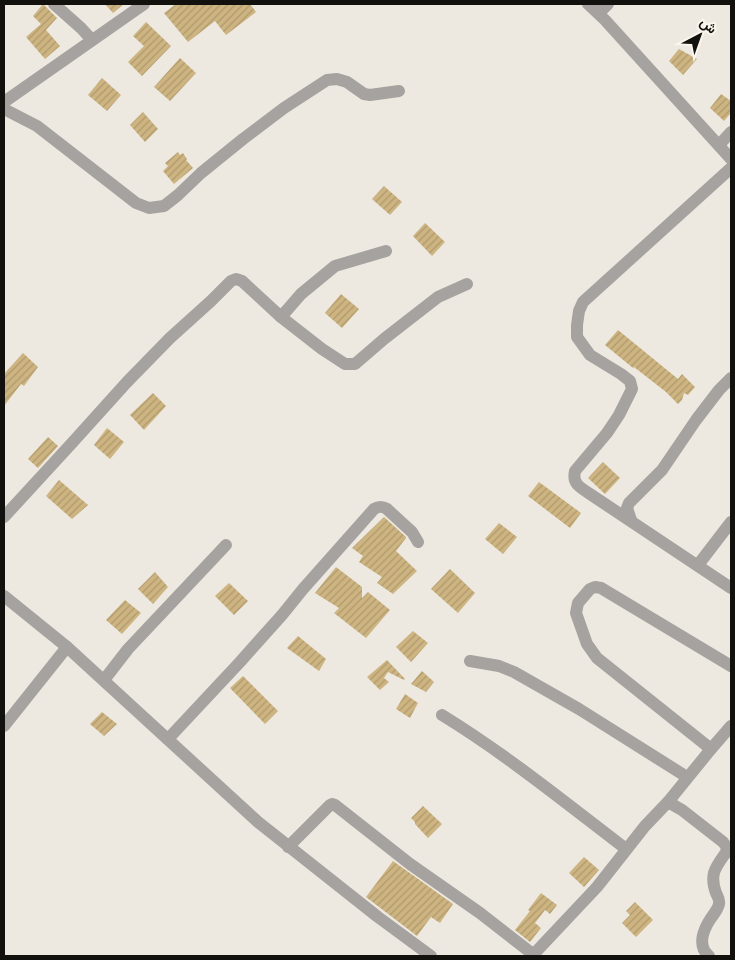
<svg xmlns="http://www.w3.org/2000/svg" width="735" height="960" font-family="Merriweather,Vazirmatn,serif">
  <defs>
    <pattern id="building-hatch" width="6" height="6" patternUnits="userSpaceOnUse" patternTransform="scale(1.25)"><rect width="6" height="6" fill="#cdb481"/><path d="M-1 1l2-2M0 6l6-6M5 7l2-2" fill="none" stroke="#af9a6e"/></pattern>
  </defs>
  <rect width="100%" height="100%" fill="#ede9e0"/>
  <g fill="url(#building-hatch)">
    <polygon points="43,4 57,18 46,30 60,46 45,59 26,37 41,24 33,16"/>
    <polygon points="105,4 124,4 113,13"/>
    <polygon points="176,4 250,4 256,12 226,35 215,21 188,42 164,13"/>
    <polygon points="146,22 171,46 142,76 128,62 144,46 133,36"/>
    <polygon points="679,49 697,59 683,75 669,61"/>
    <polygon points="180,58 196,73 170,101 154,87"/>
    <polygon points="102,78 121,95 107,111 88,95"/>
    <polygon points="721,94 731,101 731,113 724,121 710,108"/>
    <polygon points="143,112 158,129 145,142 130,125"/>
    <polygon points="178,152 180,155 183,153 187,159 186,160 193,168 174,184 163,171 168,166 165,163"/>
    <polygon points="384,186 402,202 390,215 372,199"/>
    <polygon points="425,223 445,242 432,256 413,236"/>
    <polygon points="341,294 359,309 342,328 325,313"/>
    <polygon points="618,330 678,379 682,374 695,387 688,395 684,393 682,400 678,404 666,392 634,367 633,368 605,345"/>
    <polygon points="23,353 38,367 24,386 21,384 4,406 4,374"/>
    <polygon points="153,393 166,406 144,430 130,415"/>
    <polygon points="107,428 124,442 110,459 94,445"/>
    <polygon points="48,437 58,446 38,468 28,459"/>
    <polygon points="603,462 620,478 605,494 588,478"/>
    <polygon points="59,480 88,505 72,519 46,496"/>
    <polygon points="539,482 581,513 570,528 528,496"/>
    <polygon points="384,517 406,537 406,538 396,551 417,571 393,594 377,583 382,577 359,562 363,556 352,548"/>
    <polygon points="499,523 517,537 503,554 485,539"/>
    <polygon points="336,567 362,587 362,598 368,592 390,610 366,638 334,613 339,608 315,593"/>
    <polygon points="450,569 475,593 458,613 431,589"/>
    <polygon points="155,572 168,587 153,604 138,589"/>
    <polygon points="229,583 248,601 234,615 215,596"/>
    <polygon points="125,600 141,613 122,634 106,620"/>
    <polygon points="413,631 428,643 411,662 396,647"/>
    <polygon points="298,636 326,659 319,671 287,648"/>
    <polygon points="387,660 405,679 404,680 388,672 384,678 389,682 380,690 367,677"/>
    <polygon points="422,671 434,682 426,692 411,684"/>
    <polygon points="243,676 278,711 265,724 230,688"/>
    <polygon points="405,694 418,703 410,718 396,709"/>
    <polygon points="102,712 117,724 104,736 90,724"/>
    <polygon points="423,806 442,824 428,838 415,824 415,822 411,818"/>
    <polygon points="584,857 599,870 584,887 569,873"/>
    <polygon points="393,861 453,904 440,923 431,917 417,936 366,897"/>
    <polygon points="541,893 557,905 550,914 545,910 535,923 541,928 530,942 515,930 530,911 528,910"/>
    <polygon points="635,902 653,920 636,937 622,923 630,915 626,911"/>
  </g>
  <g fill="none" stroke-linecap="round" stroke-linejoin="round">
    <g stroke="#a6a29f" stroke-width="12">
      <polyline points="54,4 81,28 92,40"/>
      <polyline points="588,4 605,20 731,159"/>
      <polyline points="599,13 608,4"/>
      <polyline points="4,102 144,4"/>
      <polyline points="4,109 37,126 136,203 149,208 164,206 178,195 201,173 243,139 284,108 327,80 337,79 347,82 364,94 370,95 399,91"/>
      <polyline points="719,145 731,132"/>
      <path d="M731 168 583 302 579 311 577 325V337L590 355 621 374 630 381 632 389 619 415 607 433 575 471C572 484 580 487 590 494L731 588"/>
      <polyline points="281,317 301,294 335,266 386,251"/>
      <polyline points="4,517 72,443 127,382 170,338 211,301 231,281 236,279 242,281 281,317 322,349 345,364 355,364 384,339 438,297 467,284"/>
      <polyline points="631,520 627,508 629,503 662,470 696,420 719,390 731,378"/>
      <polyline points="698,565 731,522"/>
      <polyline points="4,596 67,647 258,822 378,917 431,956"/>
      <polyline points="470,661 499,666 514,672 579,709 687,777"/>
      <polyline points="104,680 128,649 226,545"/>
      <path d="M442 715C507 755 566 803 626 849"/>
      <polyline points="4,726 67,647"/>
      <path d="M168 739 240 662 282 615 303 589 374 509C379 506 382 506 387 509L412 532 418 542"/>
      <polyline points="711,749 597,658 587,644 576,613 578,603 590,589 595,587 601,588 731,666"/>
      <path d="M668 802 682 810 723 842 726 846 727 851C716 867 709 873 716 893 718 897 720 900 719 904 718 909 714 914 711 918 703 930 697 946 709 956"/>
      <polyline points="288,847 330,805 332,804 335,805 410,864 480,913 534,955"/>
      <polyline points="532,956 597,887 645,826 668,802 711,749 731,726"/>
    </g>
  </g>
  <rect width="735" height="960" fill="none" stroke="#12110e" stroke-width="10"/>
  <g transform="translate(700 35) rotate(41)" stroke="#fbf6ed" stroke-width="4" paint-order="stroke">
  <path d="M0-4L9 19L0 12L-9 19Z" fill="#12110e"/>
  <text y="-8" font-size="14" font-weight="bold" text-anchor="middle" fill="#12110e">ش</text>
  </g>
</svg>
